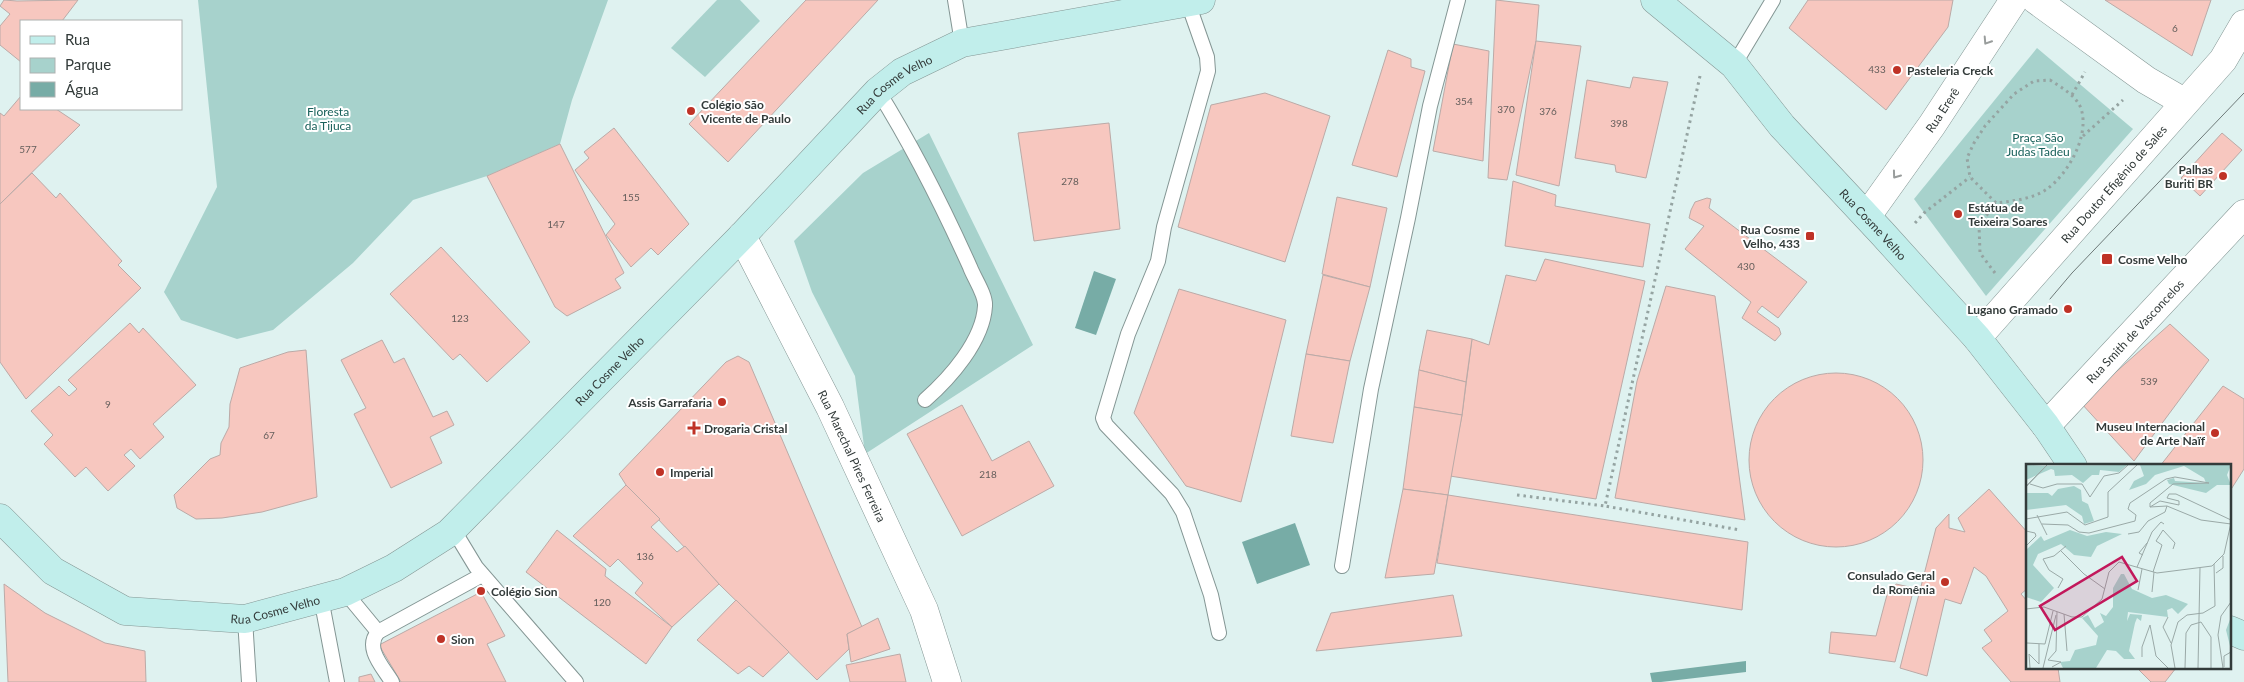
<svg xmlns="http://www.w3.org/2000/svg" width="2244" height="682" font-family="Lato,sans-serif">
  <rect width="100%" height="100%" fill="#dff2f0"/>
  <g fill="#a7d2cc">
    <polygon points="198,0 608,0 572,100 560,144 487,176 413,200 353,263 273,330 237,339 181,320 164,292 217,187"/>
    <polygon points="717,0 740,0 760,21 705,77 671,48"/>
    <polygon points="2037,48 2133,129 1986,296 1914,199"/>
    <polygon points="929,133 1033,345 865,454 855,376 812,292 794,241 863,173"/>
  </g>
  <g fill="#77aca6">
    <polygon points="1094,271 1116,279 1096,335 1075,328"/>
    <polygon points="1295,523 1310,565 1257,584 1242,542"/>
    <polygon points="1746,661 1746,672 1661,682 1652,682 1650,673"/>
  </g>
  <g fill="#f7c7bf" stroke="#bbaaa7">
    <polygon points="4,0 17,1 78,0 62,21 21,21 21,62 0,45 0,26 10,14 0,6"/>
    <polygon points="806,0 878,0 728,162 689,124"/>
    <polygon points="1496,0 1539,5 1536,41 1507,180 1488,178"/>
    <polygon points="1808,0 1953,0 1948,27 1886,110 1789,28"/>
    <polygon points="2105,0 2211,0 2192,56"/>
    <polygon points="1536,41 1581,46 1559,186 1516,175"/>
    <polygon points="1453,44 1489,51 1483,161 1433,151"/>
    <polygon points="1388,50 1411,59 1411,67 1425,71 1397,177 1352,165"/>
    <polygon points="1633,77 1668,82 1646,178 1616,172 1615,165 1575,158 1587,80 1630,88"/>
    <polygon points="1265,93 1330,116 1285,262 1178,227 1211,105"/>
    <polygon points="21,96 21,109 56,109 80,125 0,204 0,113 4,116"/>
    <polygon points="1109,123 1120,229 1034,241 1018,133"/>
    <polygon points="614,128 689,224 658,255 651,248 631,267 606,235 615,224 575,170 589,158 584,152"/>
    <polygon points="2222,133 2242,150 2200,196 2181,178"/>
    <polygon points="560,144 624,273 615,279 621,288 567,316 555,307 487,176"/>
    <polygon points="32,173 56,198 60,193 122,261 118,265 141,288 26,399 0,362 0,204"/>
    <polygon points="1513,181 1556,195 1555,206 1650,224 1643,267 1505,246"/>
    <polygon points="1337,197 1387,208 1370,287 1322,274"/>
    <polygon points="1707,198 1711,199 1709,208 1807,282 1778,318 1762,306 1757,312 1779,328 1781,334 1775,341 1742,318 1751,302 1685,249 1704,226 1689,218 1691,210 1695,202"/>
    <polygon points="441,247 530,342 487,382 460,354 453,360 390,294"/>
    <polygon points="1545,259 1645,281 1596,499 1450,476 1462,415 1472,339 1489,345 1506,275 1536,281"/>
    <polygon points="1323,275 1370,287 1350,361 1306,354"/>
    <polygon points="1666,286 1715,296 1745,520 1615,498 1637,381"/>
    <polygon points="1179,289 1286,320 1241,502 1186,486 1134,413"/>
    <polygon points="130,323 139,333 143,328 196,385 153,424 164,437 140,459 131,449 124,455 135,466 108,491 86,467 75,477 44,444 53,435 31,411 59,386 69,396 77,389 68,380"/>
    <polygon points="2170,324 2209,360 2134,461 2081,403"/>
    <polygon points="1427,330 1472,339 1466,382 1419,370"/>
    <polygon points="382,340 394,363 404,358 433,417 447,411 454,425 430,437 442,463 391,488 354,414 366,408 341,360"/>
    <polygon points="306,350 317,497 262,512 222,518 196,519 177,508 174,495 210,459 220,455 221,443 229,427 230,404 240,368 288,352"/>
    <polygon points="1306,354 1350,361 1333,443 1291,436"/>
    <polygon points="738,356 749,362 862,627 847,634 849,649 817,680 719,584 626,485 619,474 726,362"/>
    <polygon points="1419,370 1466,382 1462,415 1414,407"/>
    <circle cx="1836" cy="460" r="87"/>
    <polygon points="2223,386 2244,399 2244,469 2230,491 2230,466 2160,466"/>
    <polygon points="962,405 992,461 1029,441 1054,486 962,536 907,434"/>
    <polygon points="1414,407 1462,415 1448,495 1403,489"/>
    <polygon points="626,485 660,519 651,527 677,552 685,546 719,584 672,627 635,593 643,583 618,559 610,567 573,536"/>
    <polygon points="1403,489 1448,495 1434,574 1385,578"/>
    <polygon points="1989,489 2028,533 2028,588 2021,594 2028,602 2028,668 2058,668 2060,682 2011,682 1982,648 1992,641 1984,630 2008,611 1986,576 1974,567 1961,604 1945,599 1927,676 1900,668 1936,528 1949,514 1949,528 1965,532 1958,518"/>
    <polygon points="1448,495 1748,542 1742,610 1437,563"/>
    <polygon points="557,530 606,569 605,576 672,627 646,664 526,572"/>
    <polygon points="4,584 45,613 105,643 145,651 146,682 8,682"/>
    <polygon points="1896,584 1914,588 1895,662 1829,653 1831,632 1876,636 1888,591"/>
    <polygon points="481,592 505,636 487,644 506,682 401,682 379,645"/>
    <polygon points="1453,595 1462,636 1316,651 1331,613"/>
    <polygon points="736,600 789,652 763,677 749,666 738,674 697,640"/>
    <polygon points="878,618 890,649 851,662 847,634"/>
    <polygon points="900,654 906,682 850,682 846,665"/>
    <polygon points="2137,668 2176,668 2165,682 2151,682"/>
    <polygon points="371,674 375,682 359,682 359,677"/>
  </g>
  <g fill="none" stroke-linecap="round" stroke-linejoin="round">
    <g stroke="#849694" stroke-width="16">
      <g id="service">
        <polyline points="955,0 962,43"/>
        <polyline points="1188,3 1207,57 1208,71 1164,227 1158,261 1128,334 1103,418 1106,425 1172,494 1183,512 1211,595 1219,633"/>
        <polyline points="1734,65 1773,0"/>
        <path d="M878 91C913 147 943 207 970 267 974 278 986 295 985 306 983 341 950 378 925 400"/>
        <polyline points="453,529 476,567 576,682"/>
        <polyline points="1342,566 1371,389 1408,218 1430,106 1458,0"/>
        <polyline points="345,592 378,632"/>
        <polyline points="321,598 337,682"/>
        <polyline points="245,619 249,682"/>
        <path d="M392 682C383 667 364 648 378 632L482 575"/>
      </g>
    </g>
    <g stroke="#849694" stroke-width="29">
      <g id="minor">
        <polyline points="2036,0 2146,80 2184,102"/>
        <path id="s1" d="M1867 216 1932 125 2014 0"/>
        <path id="s2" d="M742 236 830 407 924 610 947 682"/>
        <path id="s3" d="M1977 338 2223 60 2244 24"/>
        <path id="s4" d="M2046 426 2244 214"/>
      </g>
    </g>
    <g stroke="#849694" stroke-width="29">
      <g id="secondary">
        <path id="s5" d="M1655 0 1734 65 1782 126 1882 233 1977 338 2046 426 2073 466"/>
        <path id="s6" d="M0 518 53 571 125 611 245 619 345 592 394 568 449 533 742 236 878 91 902 72 962 43 1201 0"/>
        <polyline points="2230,630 2244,636"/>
      </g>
    </g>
    <g stroke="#95a4a2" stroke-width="3" stroke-dasharray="2.5 4" stroke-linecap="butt">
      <polyline points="1700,76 1605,506 1740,530"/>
      <path d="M2050 80C2062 88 2079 97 2082 112 2088 138 2068 174 2047 189 2033 199 2013 201 1996 203L1970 177 1967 158 1974 143 1985 126 2014 94 2034 81Z"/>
      <polyline points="2072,95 2085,72"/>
      <polyline points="2083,136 2123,100"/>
      <polyline points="1915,223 1924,213 1970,177"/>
      <polyline points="1995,273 1980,253 1979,225 1996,203"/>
      <polyline points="1517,495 1605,506"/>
    </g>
    <use href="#service" stroke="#fff" stroke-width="14"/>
    <use href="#minor" stroke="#fff" stroke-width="28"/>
    <use href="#secondary" stroke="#c1eeeb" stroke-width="28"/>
    <polyline stroke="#6e7a79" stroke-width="1" points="2050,299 2072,273 2244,93"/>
  </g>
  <defs><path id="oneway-chevron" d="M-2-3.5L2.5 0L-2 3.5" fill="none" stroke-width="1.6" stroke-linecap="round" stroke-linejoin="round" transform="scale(1.25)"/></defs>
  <g stroke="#999d9c">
    <use href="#oneway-chevron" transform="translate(1987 41) rotate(123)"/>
    <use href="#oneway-chevron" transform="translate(1896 175) rotate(126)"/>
  </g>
  <g fill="#bf3226" stroke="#fff" stroke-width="2">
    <circle cx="1897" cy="70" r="5"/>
    <circle cx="691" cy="111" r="5"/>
    <circle cx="2223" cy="176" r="5"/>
    <circle cx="1958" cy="214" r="5"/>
    <rect x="1805" y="231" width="10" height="10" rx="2.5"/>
    <rect x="2101" y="253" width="12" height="12" rx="2.5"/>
    <circle cx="2068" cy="309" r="5"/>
    <circle cx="722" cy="402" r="5"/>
    <path d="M691.5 420.5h5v5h5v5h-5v5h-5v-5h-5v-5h5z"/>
    <circle cx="2215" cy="433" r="5"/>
    <circle cx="660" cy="472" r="5"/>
    <circle cx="1945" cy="582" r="5"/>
    <circle cx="481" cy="591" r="5"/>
    <circle cx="441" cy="639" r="5"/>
  </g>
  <g text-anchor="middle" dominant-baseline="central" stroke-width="4" stroke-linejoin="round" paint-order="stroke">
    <g font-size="10" fill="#645e5b">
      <text x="2175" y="28">6</text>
      <text x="1877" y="69">433</text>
      <text x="1464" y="101">354</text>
      <text x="1506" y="109">370</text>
      <text x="1548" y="111">376</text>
      <text x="1619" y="123">398</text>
      <text x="28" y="149">577</text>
      <text x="1070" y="181">278</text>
      <text x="631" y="197">155</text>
      <text x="556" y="224">147</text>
      <text x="1746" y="266">430</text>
      <text x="460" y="318">123</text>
      <text x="2149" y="381">539</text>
      <text x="108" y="404">9</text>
      <text x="269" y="435">67</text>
      <text x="988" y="474">218</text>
      <text x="645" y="556">136</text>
      <text x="602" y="602">120</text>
    </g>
    <g font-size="12" font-weight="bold" fill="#333b3a" stroke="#fff" text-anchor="start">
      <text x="1907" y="70">Pasteleria Creck</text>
      <text x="701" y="104">Colégio São<tspan x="701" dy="14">Vicente de Paulo</tspan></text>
      <text x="2213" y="169" text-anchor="end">Palhas<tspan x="2213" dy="14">Buriti BR</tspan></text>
      <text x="1968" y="207">Estátua de<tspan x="1968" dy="14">Teixeira Soares</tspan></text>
      <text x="1800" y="229" text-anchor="end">Rua Cosme<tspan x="1800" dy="14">Velho, 433</tspan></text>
      <text x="2118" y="259">Cosme Velho</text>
      <text x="2058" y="309" text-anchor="end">Lugano Gramado</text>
      <text x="712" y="402" text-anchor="end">Assis Garrafaria</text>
      <text x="2205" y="426" text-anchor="end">Museu Internacional<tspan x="2205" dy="14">de Arte Naïf</tspan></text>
      <text x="704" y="428">Drogaria Cristal</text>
      <text x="670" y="472">Imperial</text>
      <text x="1935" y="575" text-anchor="end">Consulado Geral<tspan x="1935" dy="14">da Romênia</tspan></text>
      <text x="491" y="591">Colégio Sion</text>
      <text x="451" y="639">Sion</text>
    </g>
    <g font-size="12" fill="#333b3a" stroke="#fff">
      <text stroke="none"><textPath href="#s6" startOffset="1134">Rua Cosme Velho</textPath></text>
      <text stroke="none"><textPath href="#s1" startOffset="130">Rua Ererê</textPath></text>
      <text stroke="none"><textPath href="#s3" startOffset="206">Rua Doutor Efigênio de Sales</textPath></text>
      <text stroke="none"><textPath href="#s5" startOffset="314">Rua Cosme Velho</textPath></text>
      <text stroke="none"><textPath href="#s4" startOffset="130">Rua Smith de Vasconcelos</textPath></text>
      <text stroke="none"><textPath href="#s6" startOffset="729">Rua Cosme Velho</textPath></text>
      <text stroke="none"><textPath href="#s2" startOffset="246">Rua Marechal Pires Ferreira</textPath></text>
      <text stroke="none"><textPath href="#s6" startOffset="309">Rua Cosme Velho</textPath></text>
    </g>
    <g font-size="12" fill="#18605a" stroke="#fff">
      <text x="328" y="111">Floresta<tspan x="328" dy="14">da Tijuca</tspan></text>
      <text x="2038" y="137">Praça São<tspan x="2038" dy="14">Judas Tadeu</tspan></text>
    </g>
  </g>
  <g transform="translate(2026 464)">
    <rect width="205" height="205" fill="#dff2f0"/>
    <path d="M0 1 17 2 101 1 93 8 74 6 73 11H66L57 19 46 11 29 12 28 6 25 5 0 16ZM114 1H205L201 11 205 21H191L180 29 143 20 141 16 148 14 149 17 180 19 178 14 158 2 129 11 120 20 103 26 108 17 118 12ZM48 22 55 26 56 37 62 40 68 57 58 60 56 52 40 41 0 46V29H22L26 32 32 25ZM44 66 61 72 80 68 96 70 71 82 65 93 48 91 35 80 12 90 7 101 28 124 15 138 0 133V86L15 72 18 77ZM95 110H98L106 125 126 134 140 131 162 140 152 150 146 144 141 146 142 153 102 148 101 157 104 150 116 151 115 157 111 154 109 159 103 187 109 195H98L90 187 81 186 70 204H37L34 198 44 197 49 186 70 181 72 172 56 154 62 151 69 164 78 158 74 149 80 152 87 143V124ZM205 153V186L200 166Z" fill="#a7d2cc"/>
    <path fill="none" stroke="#9aa9a7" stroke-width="1" d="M4 20 17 24 31 20H56L64 33 78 12 93 9 102 1M0 22 21 1M0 23 21 1M124 43 134 37 153 41V37L141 34 143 30H150L205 56M124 43 141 42 175 56 205 60M11 51 21 71M0 55 41 48 59 61 82 53V28L111 1M16 60 42 61 53 68 63 69 109 57 110 51 102 45 104 39 140 15 149 13 183 19 147 20 124 39V43M0 67 9 69 10 72 0 82M102 70 113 68 122 57 139 48 141 42M35 87 58 110 79 125M117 91 113 89 121 79M111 103 126 68 135 58 138 60M127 108 136 81 130 77 137 66 149 79 147 85M190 109 197 104V92M32 124 37 115 23 106 17 95 28 92 40 82M112 126 116 105M126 128 128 108M0 145 18 143 46 153H56L76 135 83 108 93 98 131 109 186 102 198 90 205 59M177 149 189 142 188 100M38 150 41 187M142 153 137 163 145 179M175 158 185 173V204M1 179 19 180 27 147M116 193V183L124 161 130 192 142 204M26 203 35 198 22 196 30 187 31 148M198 203V192L205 188M4 204 3 190 13 200V180M17 204 30 151M149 204 145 181 152 158 161 151 177 149M159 204 160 169 165 161 175 158M172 204 174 104M197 204 192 171 195 152 205 138"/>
    <path fill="#c2185b" fill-opacity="0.15" stroke="#c2185b" stroke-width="2.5" d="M96 93 111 117 29 166 14 142Z"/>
    <rect width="205" height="205" fill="none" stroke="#333b3a" stroke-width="2.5"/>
  </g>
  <rect x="20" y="20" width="162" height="90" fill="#ffffff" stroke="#adb1b0"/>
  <rect x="30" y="36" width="25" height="8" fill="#c1eeeb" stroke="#adb1b0"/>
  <text x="65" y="45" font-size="15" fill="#333b3a">Rua</text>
  <rect x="30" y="58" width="25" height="15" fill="#a7d2cc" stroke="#adb1b0"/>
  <text x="65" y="70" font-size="15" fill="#333b3a">Parque</text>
  <rect x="30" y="82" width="25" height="15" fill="#77aca6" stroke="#adb1b0"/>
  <text x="65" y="95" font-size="15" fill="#333b3a">Água</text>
</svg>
